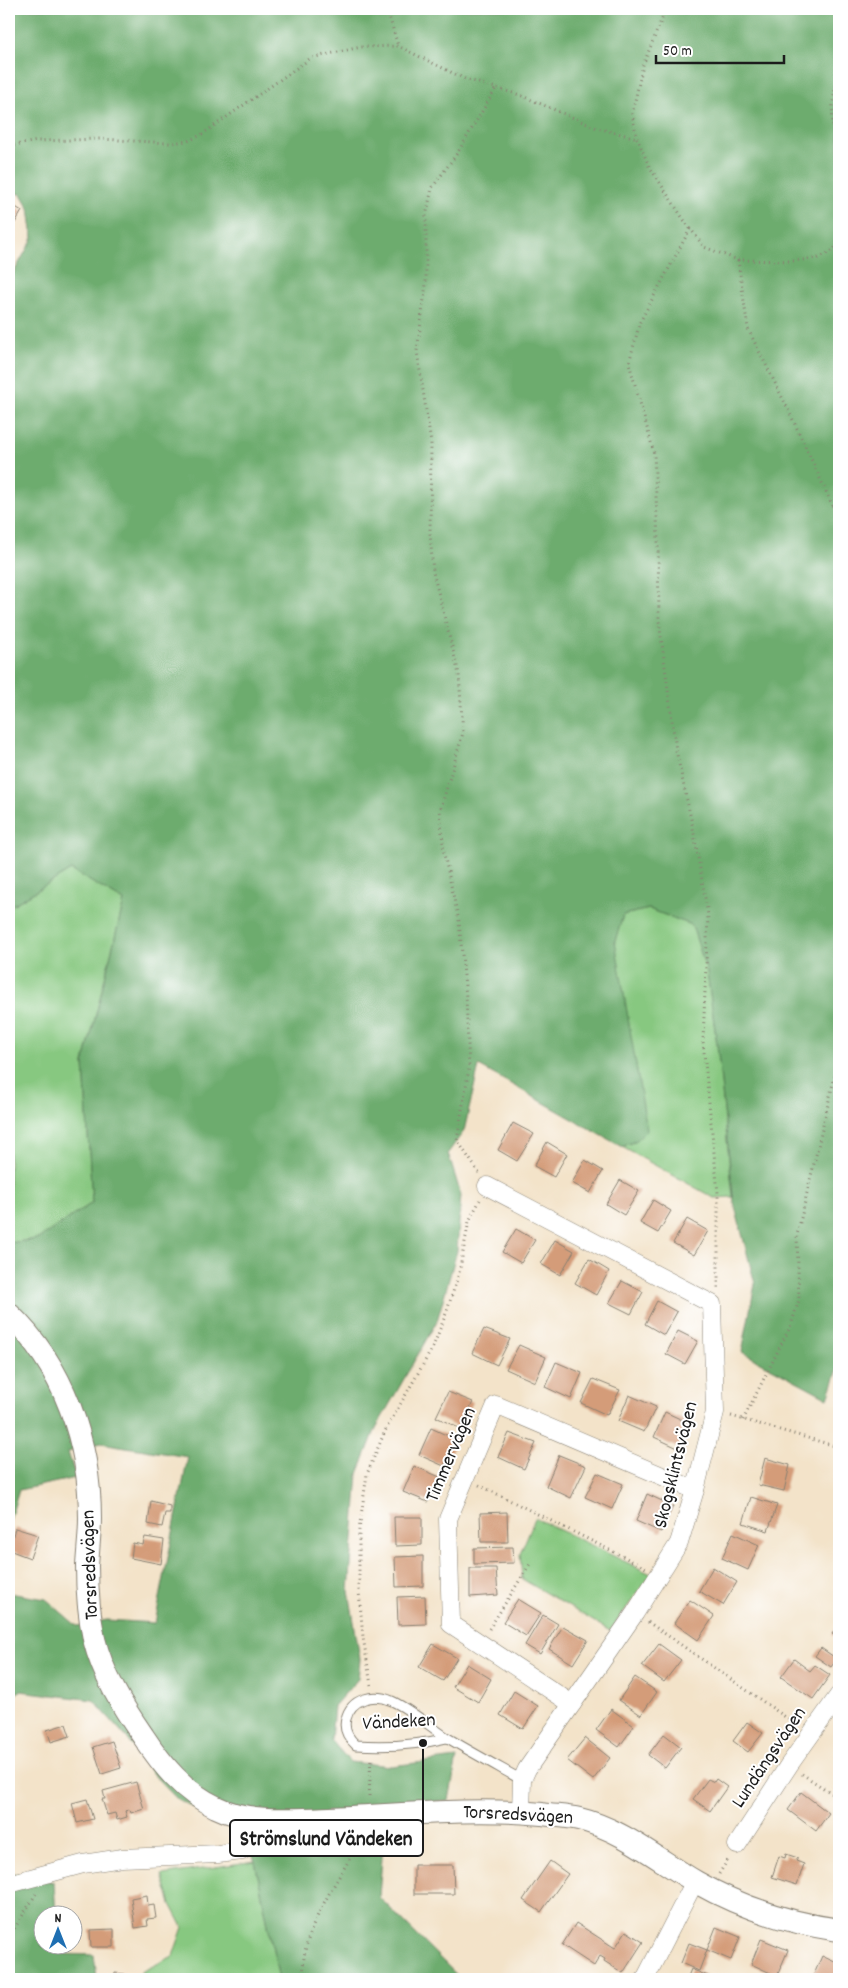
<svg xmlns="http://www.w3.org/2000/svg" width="848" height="1988" font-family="Dekko,sans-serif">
  <rect width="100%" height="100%" fill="#fff"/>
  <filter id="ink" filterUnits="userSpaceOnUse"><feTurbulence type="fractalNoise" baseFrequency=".02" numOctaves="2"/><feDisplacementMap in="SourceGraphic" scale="10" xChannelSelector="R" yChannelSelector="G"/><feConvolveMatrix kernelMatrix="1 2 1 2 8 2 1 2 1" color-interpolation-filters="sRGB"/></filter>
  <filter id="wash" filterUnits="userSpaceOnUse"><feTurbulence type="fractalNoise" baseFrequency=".0096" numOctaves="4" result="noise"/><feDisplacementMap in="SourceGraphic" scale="20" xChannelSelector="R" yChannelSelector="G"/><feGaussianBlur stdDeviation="1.12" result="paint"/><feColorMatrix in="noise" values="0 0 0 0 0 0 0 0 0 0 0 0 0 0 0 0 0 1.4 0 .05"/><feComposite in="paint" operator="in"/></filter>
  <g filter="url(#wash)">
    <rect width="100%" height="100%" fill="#f3e3c9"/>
    <g fill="#87c880" stroke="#52724e">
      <polygon points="71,870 124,901 84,1063 92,1203 38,1239 9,1243 9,907"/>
      <polygon points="649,909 692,925 707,972 717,1044 733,1197 714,1198 622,1147 637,1140 615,941 623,915"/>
      <polygon points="535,1518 651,1574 610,1631 522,1579 520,1554"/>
      <polygon points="255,1861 279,1979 140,1979 141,1972 173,1956 183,1927 171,1904 162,1875"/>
    </g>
    <g fill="#6dac6e" stroke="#446445">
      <polygon points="9,9 839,9 839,1366 828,1398 742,1352 755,1284 734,1203 717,1044 707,972 692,925 649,909 623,915 615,941 647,1130 637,1140 622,1147 479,1066 464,1131 448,1153 461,1195 457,1251 437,1321 376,1428 358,1474 349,1591 360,1659 358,1679 334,1706 331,1740 350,1762 391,1766 457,1758 449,1800 386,1806 379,1897 461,1979 279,1979 255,1861 241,1831 177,1799 150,1771 128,1739 93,1700 20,1691 9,1699 9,1593 46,1599 77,1626 107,1620 155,1623 188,1457 101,1443 68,1452 76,1478 19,1490 9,1523 9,1243 38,1239 92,1203 84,1063 124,901 71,870 9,907 9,281 33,238 29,208 21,194 9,193"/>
      <polygon points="9,1872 54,1882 56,1915 42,1916 42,1946 58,1946 59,1954 94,1955 97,1979 9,1979"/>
    </g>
    <g id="blocks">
      <g fill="#d49c79">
        <polygon points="9,203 22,211 9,233"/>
        <polygon points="513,1123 534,1134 517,1161 498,1150"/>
        <polygon points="547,1142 567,1154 554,1177 534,1166"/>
        <polygon points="585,1160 603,1171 590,1193 572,1183"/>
        <polygon points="620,1180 639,1191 624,1215 606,1204"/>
        <polygon points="653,1200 671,1211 658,1233 640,1223"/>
        <polygon points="687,1219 708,1231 694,1255 673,1243"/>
        <polygon points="516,1229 535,1240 521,1263 502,1252"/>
        <polygon points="555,1240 574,1251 560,1275 541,1264"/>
        <polygon points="589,1259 609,1271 596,1295 575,1283"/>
        <polygon points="622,1281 643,1292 631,1314 609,1303"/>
        <polygon points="657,1301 677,1312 664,1335 645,1324"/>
        <polygon points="484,1329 510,1339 497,1365 472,1353"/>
        <polygon points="678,1331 698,1341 685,1364 666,1354"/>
        <polygon points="519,1345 546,1357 535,1382 506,1369"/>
        <polygon points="556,1362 582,1373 571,1399 545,1387"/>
        <polygon points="593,1379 620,1390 607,1415 581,1403"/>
        <polygon points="448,1392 473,1402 461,1429 436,1417"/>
        <polygon points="629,1395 656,1407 644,1432 618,1421"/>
        <polygon points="665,1412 691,1424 680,1449 654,1437"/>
        <polygon points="431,1428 457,1440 444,1466 419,1455"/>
        <polygon points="509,1433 536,1443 524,1469 498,1457"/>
        <polygon points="559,1455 586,1466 571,1498 546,1486"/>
        <polygon points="765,1458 790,1465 784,1491 758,1485"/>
        <polygon points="414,1466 440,1477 428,1502 403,1492"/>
        <polygon points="597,1473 623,1484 612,1509 585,1497"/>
        <polygon points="647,1494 673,1506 661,1532 636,1521"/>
        <polygon points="751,1497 777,1505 768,1531 743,1523"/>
        <polygon points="151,1501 170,1506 170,1513 165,1513 162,1527 148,1524"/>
        <polygon points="507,1512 508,1542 481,1542 480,1513"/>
        <polygon points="394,1517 422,1517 422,1545 395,1546"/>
        <polygon points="15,1528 38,1535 30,1558 9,1550"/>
        <polygon points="733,1533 759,1545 748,1570 722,1558"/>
        <polygon points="145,1537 164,1540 161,1564 131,1558 133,1543 143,1545"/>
        <polygon points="513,1547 514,1563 474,1564 474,1548"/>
        <polygon points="423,1556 423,1586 396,1587 395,1557"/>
        <polygon points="713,1567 737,1582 723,1605 699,1591"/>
        <polygon points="470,1568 496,1568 498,1595 470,1597"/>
        <polygon points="425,1596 426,1624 398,1625 397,1597"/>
        <polygon points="518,1599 541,1613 526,1636 503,1622"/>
        <polygon points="690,1600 714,1616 698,1640 674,1623"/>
        <polygon points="543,1615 558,1624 540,1654 525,1645"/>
        <polygon points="839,1624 839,1639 832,1634"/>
        <polygon points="563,1626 588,1640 573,1664 549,1649"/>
        <polygon points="433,1644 457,1658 443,1681 419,1667"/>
        <polygon points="659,1644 681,1660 664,1682 642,1666"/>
        <polygon points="821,1648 837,1659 831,1667 815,1656"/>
        <polygon points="794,1659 810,1671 815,1665 830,1675 813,1699 781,1677"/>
        <polygon points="467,1664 491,1679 478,1702 453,1687"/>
        <polygon points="635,1677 657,1692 641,1715 619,1700"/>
        <polygon points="514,1691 538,1706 523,1729 500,1715"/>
        <polygon points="611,1709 634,1726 619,1747 596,1730"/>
        <polygon points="747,1722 763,1733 748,1752 733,1741"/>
        <polygon points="66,1724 70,1736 51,1742 47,1730"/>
        <polygon points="664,1734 681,1747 665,1768 648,1755"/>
        <polygon points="585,1738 610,1758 593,1780 567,1760"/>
        <polygon points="112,1741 121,1768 102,1774 93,1747"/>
        <polygon points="708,1779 714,1782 716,1779 727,1787 710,1811 693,1799"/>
        <polygon points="136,1782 144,1809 131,1813 130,1810 125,1811 127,1817 117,1820 115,1813 107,1815 102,1799 105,1799 103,1791"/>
        <polygon points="801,1792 829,1813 816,1831 788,1810"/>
        <polygon points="87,1799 93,1819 77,1823 72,1803"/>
        <polygon points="786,1854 798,1858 796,1861 804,1864 797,1885 772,1877 779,1856 785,1858"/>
        <polygon points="550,1861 568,1874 541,1912 523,1900"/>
        <polygon points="414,1865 453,1865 454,1894 414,1894"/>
        <polygon points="147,1895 148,1906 154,1905 156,1918 147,1919 148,1926 135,1928 131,1898"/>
        <polygon points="576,1923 615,1948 626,1931 643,1942 623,1973 604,1961 605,1959 600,1956 594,1966 562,1945"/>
        <polygon points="716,1927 740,1937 731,1960 707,1950 699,1971 681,1963 689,1943 707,1950"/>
        <polygon points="114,1929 114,1947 91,1947 90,1930"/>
        <polygon points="761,1939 788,1950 777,1976 751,1964"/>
        <polygon points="822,1956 839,1964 839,1979 812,1979"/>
        <polygon points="691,1969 715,1979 687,1979"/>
        <polygon points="115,1973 125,1974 125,1979 114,1979"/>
      </g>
    </g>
  </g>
  <g filter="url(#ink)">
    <use href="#blocks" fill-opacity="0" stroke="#888072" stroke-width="1"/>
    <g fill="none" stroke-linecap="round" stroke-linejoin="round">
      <g stroke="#888072" stroke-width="11">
        <path id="service" d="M447 1738C418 1745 386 1747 356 1745 348 1738 343 1730 346 1719 351 1698 374 1693 392 1701 408 1708 431 1727 446 1737 471 1752 497 1766 522 1780"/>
      </g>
      <g stroke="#888072" stroke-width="19">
        <g id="minor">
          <polyline points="487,1186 712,1304 715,1412 695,1490 679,1543 635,1613 527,1769 522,1780 521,1812"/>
          <polyline points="572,1704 451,1624 448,1519 496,1405 695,1490"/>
          <polyline points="737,1845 789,1765 839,1695"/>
          <polyline points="9,1884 83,1864 122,1858 218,1854 242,1851 253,1843 260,1827 261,1818"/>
          <polyline points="645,1979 695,1881"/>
        </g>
      </g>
      <g stroke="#888072" stroke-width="24">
        <path id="tertiary" d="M9 1314C64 1366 90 1443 90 1518 90 1534 88 1550 87 1566 87 1590 89 1615 94 1639 103 1675 122 1706 143 1736 162 1765 184 1792 216 1807 250 1824 293 1819 330 1818 399 1815 474 1807 542 1814 554 1816 567 1816 579 1819 622 1829 658 1860 696 1882 740 1907 789 1923 839 1930"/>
      </g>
      <g stroke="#888072" stroke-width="3" stroke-dasharray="1 4" stroke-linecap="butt">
        <polyline points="387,9 398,46"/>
        <polyline points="666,9 643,65 632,114 637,138 649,166 684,220 704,247 738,260 792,261 818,258 834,250 839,239"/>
        <path d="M839 76C828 105 833 140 839 171"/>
        <polyline points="9,146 38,141 100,139 170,143 188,141 201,135 311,58 361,47 398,46 465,79 520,95 597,128 637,138"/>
        <polyline points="690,229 640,322 629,363 654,453 658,540 659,621 676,750 693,828 708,915 703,1042 718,1193 718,1289"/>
        <polyline points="738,260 748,329 787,407 836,513 839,515"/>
        <polyline points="479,1173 457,1140 469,1068 466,997 459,921 444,854 440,811 463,733 459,674 433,572 430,533 431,443 417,351 426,284 426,216 432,188 458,152 496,88"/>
        <polyline points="731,1416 839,1447"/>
        <polyline points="743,1420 791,1325 799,1300 797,1235 835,1075 839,1049"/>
        <polyline points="479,1485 646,1568"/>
        <polyline points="648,1622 797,1725"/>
        <polyline points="489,1629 530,1564"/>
        <polyline points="371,1685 363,1637 359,1591 359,1530 367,1474 385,1431 433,1347 447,1311 459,1273 469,1221 480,1200"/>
        <polyline points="802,1774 839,1798"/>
        <polyline points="369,1796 371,1758"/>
        <polyline points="719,1874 729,1858"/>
        <polyline points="9,1937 36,1894"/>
        <path d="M305 1979C296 1944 329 1894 346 1865 352 1855 359 1845 363 1834"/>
      </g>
      <use href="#service" stroke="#fff" stroke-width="9"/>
      <use href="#minor" stroke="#fff" stroke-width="18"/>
      <use href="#tertiary" stroke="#fff" stroke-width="22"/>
    </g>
  </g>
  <g text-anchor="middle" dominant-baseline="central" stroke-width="4" stroke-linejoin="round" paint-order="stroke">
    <g font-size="20" fill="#1c1c1c" stroke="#fff">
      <text transform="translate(452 1455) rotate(-67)">Timmervägen</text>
      <text transform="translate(677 1465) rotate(-76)">Skogsklintsvägen</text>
      <text transform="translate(91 1565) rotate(-92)">Torsredsvägen</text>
      <text transform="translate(399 1723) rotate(-3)">Vändeken</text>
      <text transform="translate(770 1758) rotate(-56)">Lundängsvägen</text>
      <text transform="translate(518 1816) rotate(3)">Torsredsvägen</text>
    </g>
  </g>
  <path fill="none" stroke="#1c1c1c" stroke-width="2" d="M423 1743L423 1838"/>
  <circle fill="#1c1c1c" stroke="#fff" stroke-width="2" cx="423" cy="1743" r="5"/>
  <rect fill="#fff" stroke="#1c1c1c" stroke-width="2" x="230" y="1820" width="193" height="36" rx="5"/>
  <g font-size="21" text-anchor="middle" font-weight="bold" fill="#1c1c1c">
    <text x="326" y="1845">Strömslund Vändeken</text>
  </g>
  <rect width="848" height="1988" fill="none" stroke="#fff" stroke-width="30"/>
  <g transform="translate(58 1930)"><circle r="24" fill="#ffffff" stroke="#a4a4a4"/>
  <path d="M0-4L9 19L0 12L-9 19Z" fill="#1f6fb2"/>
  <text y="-8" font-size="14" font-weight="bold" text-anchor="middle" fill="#1c1c1c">N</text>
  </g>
  <path d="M656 55v8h128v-8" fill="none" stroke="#1c1c1c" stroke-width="2.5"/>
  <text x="663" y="55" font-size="15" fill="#1c1c1c" stroke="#ffffff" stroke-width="4" paint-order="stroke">50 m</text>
</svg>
